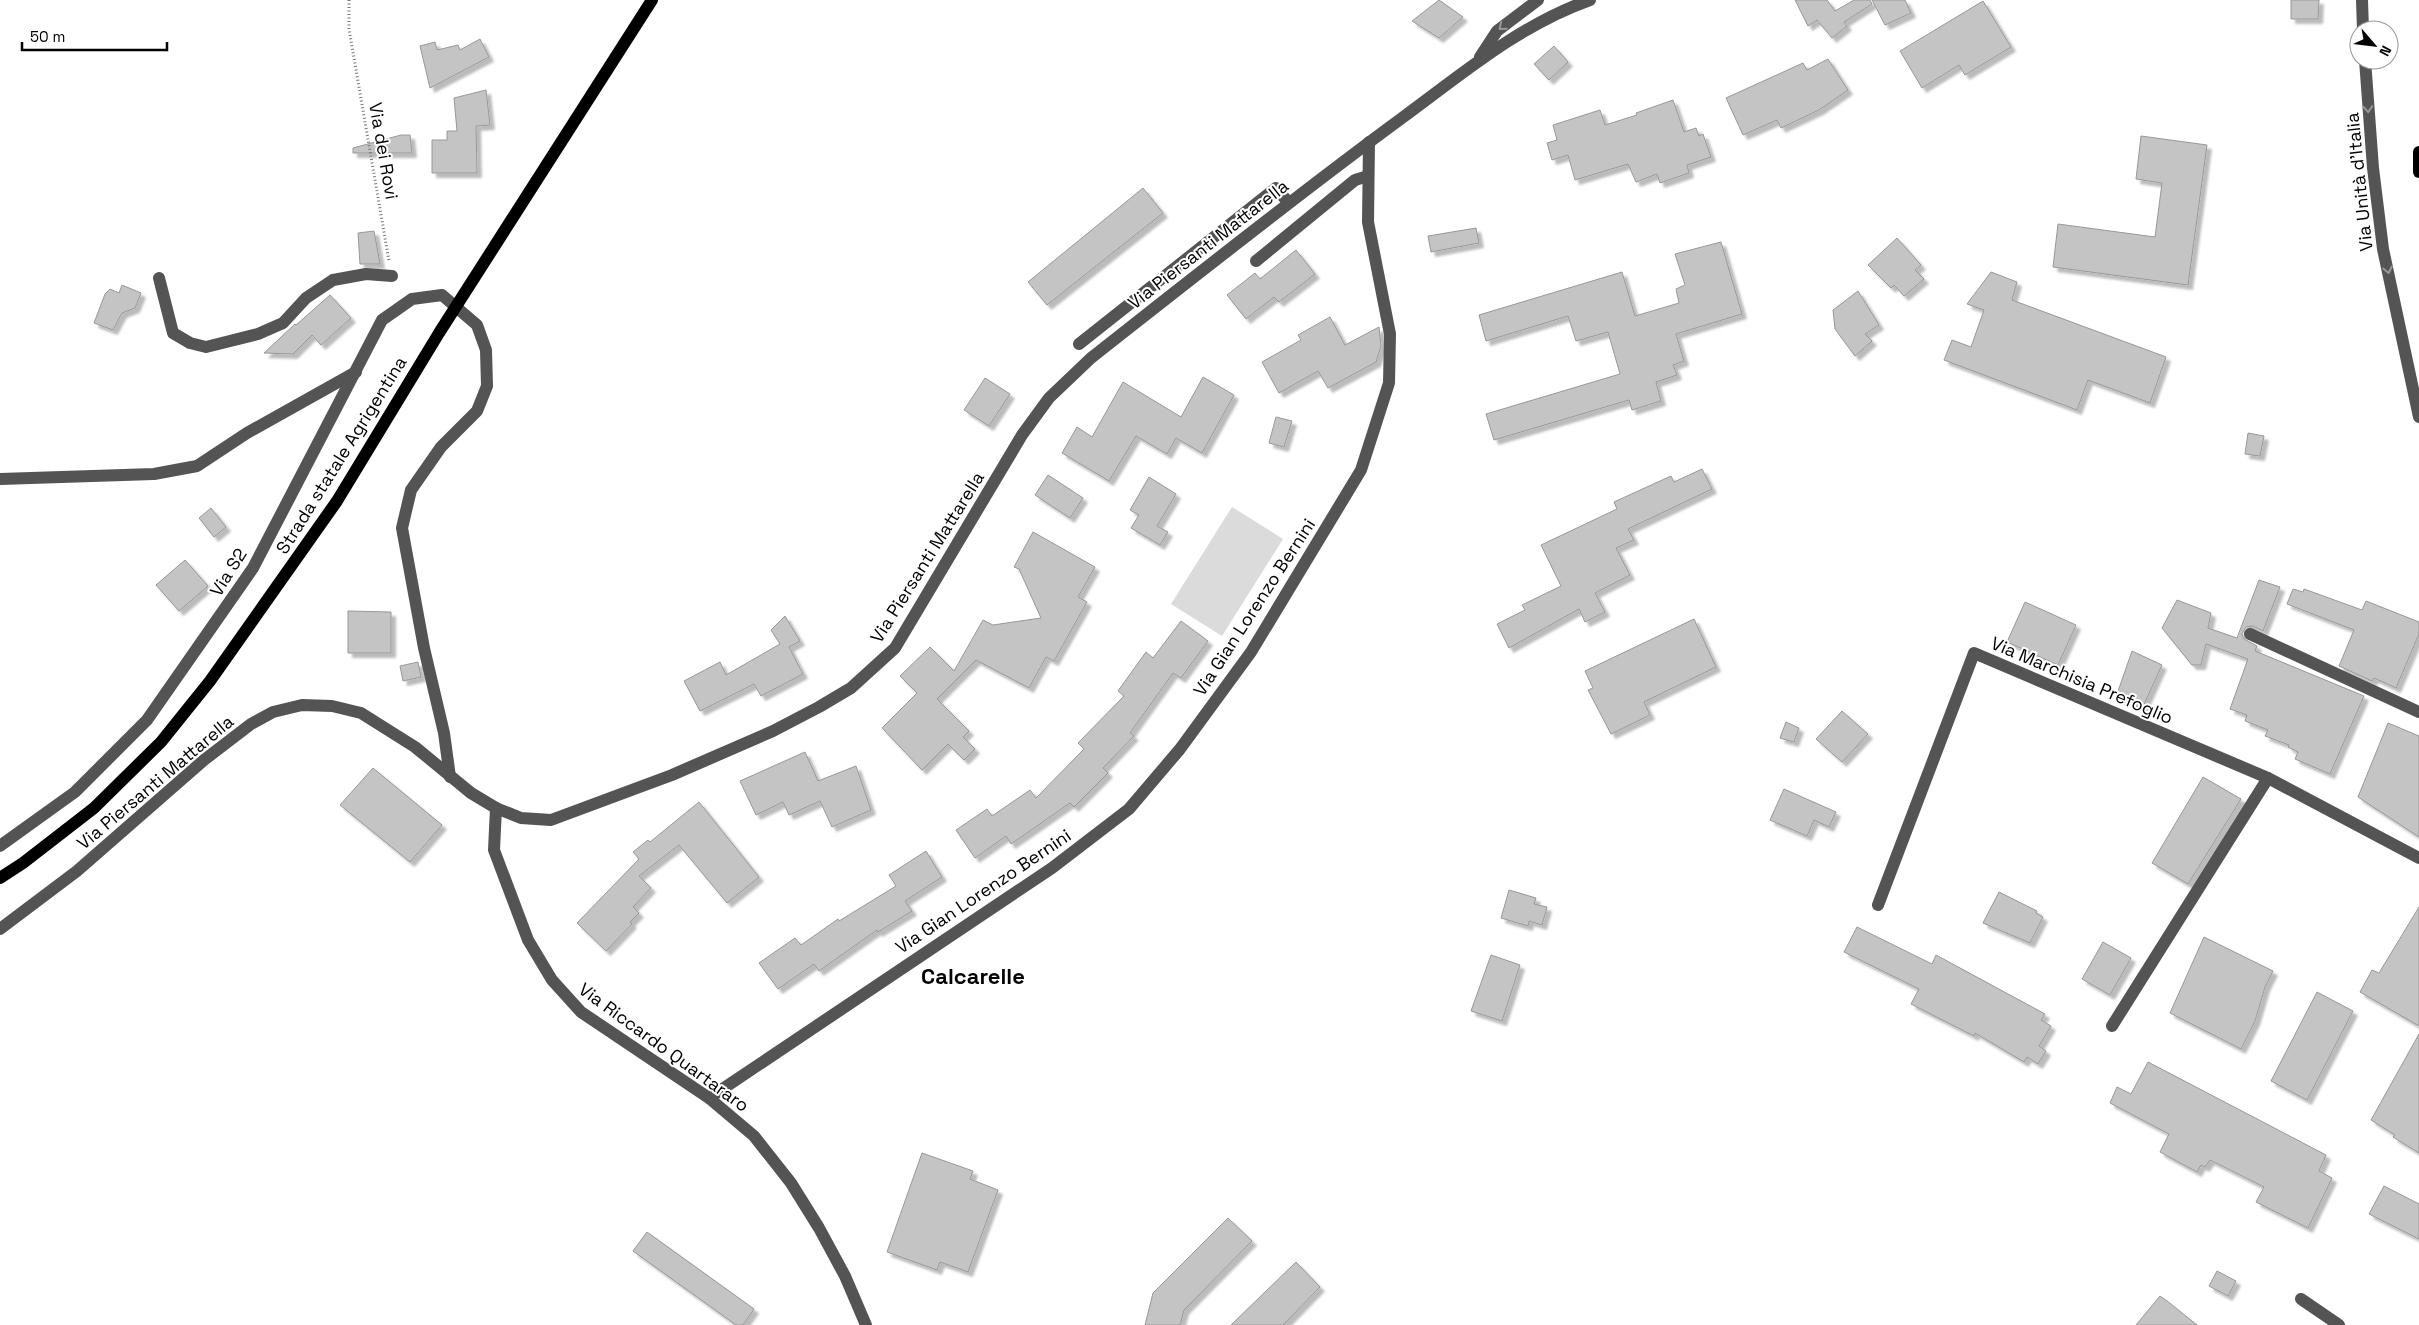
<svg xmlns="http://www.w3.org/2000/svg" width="2419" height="1325" font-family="'Space Grotesk',sans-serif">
  <defs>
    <filter id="shadow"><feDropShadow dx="4.5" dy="4.5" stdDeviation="1" flood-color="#0004"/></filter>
  </defs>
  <rect width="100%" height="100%" fill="#fff"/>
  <polygon fill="#dbdbdb" points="1232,507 1283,539 1222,636 1171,604"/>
  <g fill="#c4c4c4" stroke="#989898" filter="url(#shadow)">
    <polygon points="1439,0 1463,17 1439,38 1412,21"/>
    <polygon points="1795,0 1827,0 1835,11 1854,0 1870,0 1872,4 1844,22 1847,26 1832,38 1817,20 1808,26"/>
    <polygon points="1872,0 1905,0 1911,13 1885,25"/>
    <polygon points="2291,0 2319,0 2318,19 2291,19"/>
    <polygon points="1983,1 2011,47 1965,75 1959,65 1922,88 1900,51"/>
    <polygon points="480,39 489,57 430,88 420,46 435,42 437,50 458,45 460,50"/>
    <polygon points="1554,46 1568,62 1549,80 1534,64"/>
    <polygon points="1828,59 1848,90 1819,110 1781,128 1777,120 1743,135 1726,98 1803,63 1807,70"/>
    <polygon points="486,90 490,125 476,126 477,173 432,173 432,140 447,140 447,131 457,131 454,98"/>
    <polygon points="1673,100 1684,132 1696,128 1699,136 1703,134 1711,157 1687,165 1689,173 1660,183 1657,174 1636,182 1628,164 1575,180 1568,155 1552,160 1547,143 1557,140 1553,125 1600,110 1605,125 1637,115 1636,113"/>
    <polygon points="401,135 410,135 412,153 353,153 353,148"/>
    <polygon points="2141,136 2207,145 2188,285 2053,267 2058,224 2155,237 2162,183 2136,179"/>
    <polygon points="1143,188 1163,213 1047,305 1028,282"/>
    <polygon points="1476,228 1479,243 1431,252 1428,236"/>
    <polygon points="374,231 380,264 360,264 358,233"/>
    <polygon points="1897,238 1921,265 1915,270 1924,279 1904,296 1894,285 1891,288 1868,265"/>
    <polygon points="1721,242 1742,314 1676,334 1684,361 1673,365 1677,375 1656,382 1661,401 1632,410 1629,400 1494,440 1486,414 1620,374 1608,332 1576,341 1568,316 1486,341 1479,315 1622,272 1635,316 1679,303 1676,289 1685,285 1675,254"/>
    <polygon points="1296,250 1315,274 1279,302 1274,297 1246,319 1227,295 1255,273 1260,279"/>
    <polygon points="1991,272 2017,282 2012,300 2166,357 2150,403 2088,380 2077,410 1944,360 1952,340 1971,347 1984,310 1967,304"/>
    <polygon points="122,285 141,293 135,308 122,313 113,330 94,323 105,294 110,289 119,293"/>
    <polygon points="1858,291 1879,325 1865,334 1872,341 1855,356 1835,329 1833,310"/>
    <polygon points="330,295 351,318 321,345 312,335 293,354 264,353 295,324 296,325"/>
    <polygon points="1330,317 1345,345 1379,327 1381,346 1376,362 1328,388 1318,371 1279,393 1262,362 1301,340 1298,335"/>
    <polygon points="1203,377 1234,395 1202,453 1176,438 1167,454 1136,436 1109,481 1062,453 1077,427 1092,437 1123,382 1181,417"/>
    <polygon points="985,378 1010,394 989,426 964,410"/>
    <polygon points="1276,417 1292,421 1284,447 1269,443"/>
    <polygon points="2248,433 2264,436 2260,456 2245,454"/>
    <polygon points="1702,469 1712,489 1628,529 1634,540 1616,548 1630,575 1595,593 1605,612 1585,622 1579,609 1509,648 1497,624 1525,610 1522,605 1561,586 1541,545 1617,509 1614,502 1671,476 1674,482"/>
    <polygon points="1048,475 1083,498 1070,518 1035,495"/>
    <polygon points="1149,477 1176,494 1157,526 1168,532 1160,545 1131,528 1139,515 1130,510"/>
    <polygon points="211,508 226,527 214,537 199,518"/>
    <polygon points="1033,532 1095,567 1078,597 1087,602 1054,661 1046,657 1029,688 976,660 937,699 969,731 963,737 975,749 964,760 948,744 922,770 882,728 917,693 900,676 930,647 954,671 983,620 993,625 1041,618 1019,569 1014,567"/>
    <polygon points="185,560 208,586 179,611 156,585"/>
    <polygon points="2259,580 2280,587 2263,631 2253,626 2246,627 2242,634 2244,639 2257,646 2255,651 2364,696 2330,774 2295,759 2298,752 2288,747 2289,745 2265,736 2268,730 2245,721 2247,715 2230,709 2248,659 2206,644 2201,665 2192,665 2162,628 2177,600 2211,613 2208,628 2237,638"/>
    <polygon points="2293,589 2303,592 2304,589 2362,610 2366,601 2419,622 2419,634 2396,688 2374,678 2372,681 2339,666 2354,630 2287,604"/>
    <polygon points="2025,602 2076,625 2058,665 2007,642"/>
    <polygon points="348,611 391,612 391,653 348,653"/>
    <polygon points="785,616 800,641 789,647 803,674 761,696 754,684 700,711 684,681 720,662 726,675 780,644 771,630"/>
    <polygon points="1694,619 1716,667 1644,702 1650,715 1611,734 1588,690 1593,688 1585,671"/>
    <polygon points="1181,621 1208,641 1181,678 1173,673 1130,733 1134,736 1103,768 1108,773 1074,807 1070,803 1011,844 1006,836 975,858 956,830 987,809 992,816 1030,790 1036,798 1084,749 1078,743 1124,696 1118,691 1146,652 1153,658"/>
    <polygon points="2132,651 2162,665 2142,709 2116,697"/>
    <polygon points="418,662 421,677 403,681 400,666"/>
    <polygon points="1842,711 1868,734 1842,762 1816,739"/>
    <polygon points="1786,722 1799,728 1794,742 1780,738"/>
    <polygon points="2388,723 2419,736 2419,837 2358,797"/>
    <polygon points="805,752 818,781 856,766 871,810 832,827 820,801 789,815 783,802 756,815 740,781"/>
    <polygon points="373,768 442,825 410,862 340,805"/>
    <polygon points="2203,777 2241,799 2188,884 2152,863"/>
    <polygon points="1784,789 1836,812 1829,827 1814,820 1807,836 1770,820"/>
    <polygon points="699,802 759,877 727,903 679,845 639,876 651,888 633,907 639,913 630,922 632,924 606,951 577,923 639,859 633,852 648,840 650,842"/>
    <polygon points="926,851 942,877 905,901 912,911 878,932 877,930 819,971 814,964 778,989 759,963 795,938 801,945 838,919 839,921 896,886 889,875"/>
    <polygon points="1509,890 1536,898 1534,904 1547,907 1542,925 1529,921 1528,926 1501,918"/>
    <polygon points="1999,892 2037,911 2036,913 2043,917 2030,943 1983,923"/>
    <polygon points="2419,907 2419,1026 2360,992 2372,970 2379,973"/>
    <polygon points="1857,927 1932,964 1936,955 2045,1014 2041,1020 2051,1026 2039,1046 2046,1051 2038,1064 2027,1057 2024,1062 1975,1033 1974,1036 1911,1004 1919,989 1844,952"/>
    <polygon points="2204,937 2273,971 2265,987 2255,1021 2241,1049 2170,1013"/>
    <polygon points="2103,942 2131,958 2110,995 2082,979"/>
    <polygon points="1491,955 1520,965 1502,1021 1471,1011"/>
    <polygon points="2317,992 2353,1011 2307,1100 2271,1081"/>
    <polygon points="2419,1034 2419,1153 2393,1137 2395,1135 2371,1120"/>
    <polygon points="2148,1062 2326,1155 2319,1171 2332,1178 2308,1228 2256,1202 2264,1187 2210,1160 2205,1167 2201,1165 2197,1172 2160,1152 2169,1134 2110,1103 2117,1087 2131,1094"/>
    <polygon points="922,1153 973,1171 970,1179 998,1190 968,1272 940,1262 937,1270 887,1252"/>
    <polygon points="2384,1186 2419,1204 2419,1239 2369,1214"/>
    <polygon points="1228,1218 1252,1241 1184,1310 1180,1325 1145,1325 1153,1293"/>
    <polygon points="647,1232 754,1309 743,1325 736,1325 633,1251"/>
    <polygon points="1296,1262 1320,1287 1283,1325 1231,1325"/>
    <polygon points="2217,1271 2236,1281 2228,1296 2209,1286"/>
    <polygon points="2160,1296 2167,1301 2197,1325 2136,1325"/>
  </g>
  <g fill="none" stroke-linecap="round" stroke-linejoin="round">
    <polyline stroke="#767676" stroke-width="3" stroke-dasharray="1 2.5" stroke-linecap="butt" points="349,0 349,29 389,261"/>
    <g stroke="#545454" stroke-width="12">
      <polyline points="2362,0 2363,30"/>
      <polyline points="1480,57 1497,31 1538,0"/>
      <polyline points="2365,60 2373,168 2383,249 2419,417"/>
      <polyline points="1256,261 1355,180 1368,176"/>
      <polyline points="159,278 173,333 190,343 206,347 258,334 283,323 306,298 333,280 366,274 392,276"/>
      <polyline points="1079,344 1276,188 1288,202"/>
      <polyline points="0,479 154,474 197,466 247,433 356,372"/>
      <polyline points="2250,634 2419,712"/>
      <polyline points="496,808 494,850 528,940 552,980 581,1012 709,1098 754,1136 791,1183 819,1228 845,1276 866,1325"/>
      <polyline points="0,846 75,792 147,720 253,568 382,320 412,299 442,295 477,325 486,350 487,386 477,411 441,447 411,490 402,528 424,648 444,733 450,777"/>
      <polyline points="1878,905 1974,653 2268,778 2419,858"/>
      <path d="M0 929 77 871 204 760 251 724 273 712 302 705 332 706 361 713 415 747 471 793 496 808 521 818 551 820 672 775 773 731 819 707 851 688 895 648 1022 435 1049 398 1091 358C1194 277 1297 195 1402 118 1462 74 1519 25 1590 0"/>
      <polyline points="2112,1026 2268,778"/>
      <polyline points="709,1098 1052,868 1129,809 1180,749 1251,652 1361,470 1389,383 1390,334 1368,222 1369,142"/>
      <polyline points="2301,1299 2339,1325"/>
    </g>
    <g stroke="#000" stroke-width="12">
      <polyline points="2419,152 2419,172"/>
      <polyline points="0,878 23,863 94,808 161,742 210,681 337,501 439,333 652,0"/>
    </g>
  </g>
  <defs><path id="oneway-chevron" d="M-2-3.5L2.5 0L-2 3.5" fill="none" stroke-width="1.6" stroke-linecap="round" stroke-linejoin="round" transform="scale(1.25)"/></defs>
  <g stroke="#989898">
    <use href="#oneway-chevron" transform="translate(1502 27) rotate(140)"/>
    <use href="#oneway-chevron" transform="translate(2368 109) rotate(86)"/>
    <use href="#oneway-chevron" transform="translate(2388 270) rotate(78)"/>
  </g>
  <g text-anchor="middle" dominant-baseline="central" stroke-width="4" stroke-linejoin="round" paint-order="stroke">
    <g font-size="18" fill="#000" stroke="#fff">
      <text transform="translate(384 151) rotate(80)">Via dei Rovi</text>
      <text transform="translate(2359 182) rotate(-96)">Via Unità d'Italia</text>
      <text transform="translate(1208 244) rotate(-38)">Via Piersanti Mattarella</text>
      <text transform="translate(341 455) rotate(-58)">Strada statale Agrigentina</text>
      <text transform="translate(927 557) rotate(-58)">Via Piersanti Mattarella</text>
      <text transform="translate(228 572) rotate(-58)">Via S2</text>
      <text transform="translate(1254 607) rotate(-57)">Via Gian Lorenzo Bernini</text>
      <text transform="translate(2082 680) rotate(23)">Via Marchisia Prefoglio</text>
      <text transform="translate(155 782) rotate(-40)">Via Piersanti Mattarella</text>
      <text transform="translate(983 891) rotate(-34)">Via Gian Lorenzo Bernini</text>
      <text transform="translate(664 1047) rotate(36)">Via Riccardo Quartararo</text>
    </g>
    <g font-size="22" font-weight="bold" fill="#000" stroke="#fff">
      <text x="973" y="976">Calcarelle</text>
    </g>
  </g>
  <g transform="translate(2374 45) rotate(118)"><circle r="24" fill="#ffffff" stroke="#999999"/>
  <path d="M0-4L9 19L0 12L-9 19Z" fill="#000000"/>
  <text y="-8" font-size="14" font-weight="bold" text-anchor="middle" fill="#000000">N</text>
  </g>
  <path d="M22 42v8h145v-8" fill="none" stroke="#000000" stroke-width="2.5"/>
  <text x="30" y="42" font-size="15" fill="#000000" stroke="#ffffff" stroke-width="4" paint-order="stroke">50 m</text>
</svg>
